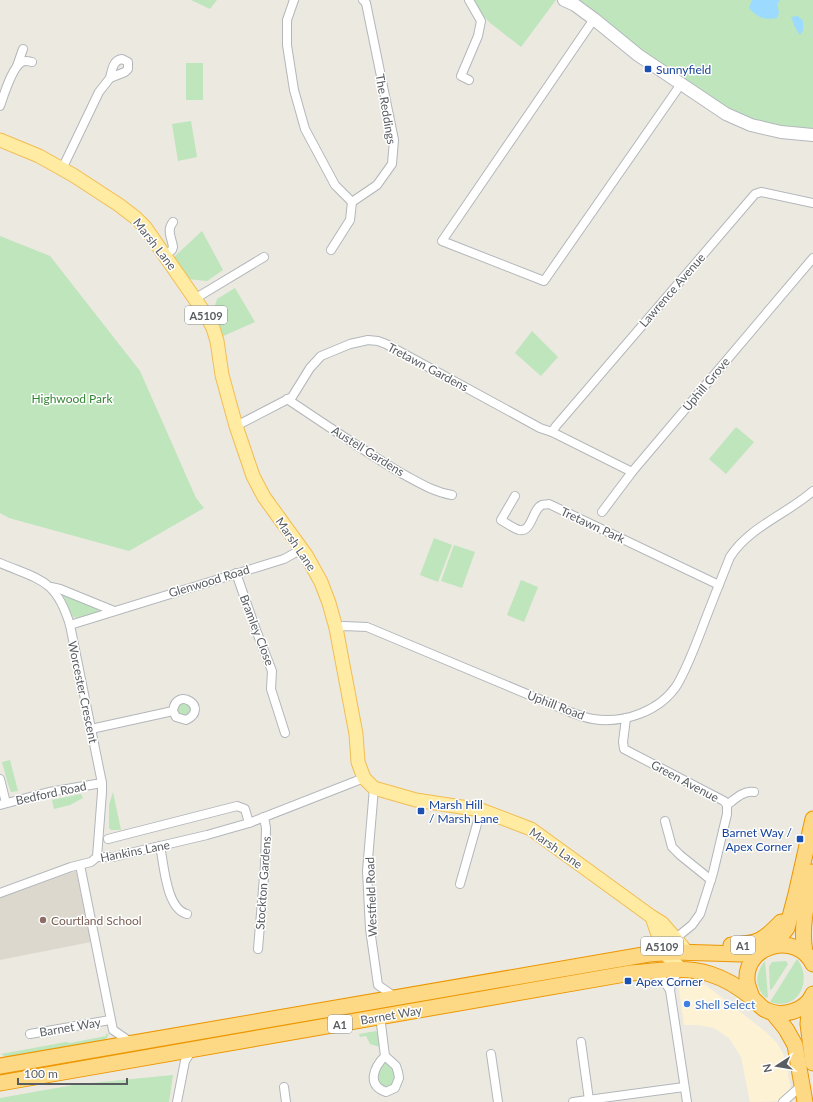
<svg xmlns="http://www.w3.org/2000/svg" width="813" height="1102" font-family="Lato,sans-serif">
  <rect width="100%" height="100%" fill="#ece9e0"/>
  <polygon fill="#fef2d4" points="678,982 706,985 766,1032 777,1043 783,1053 786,1063 793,1101 750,1102 741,1057 729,1038 714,1028 698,1025 684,1025"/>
  <polygon fill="#dcd8ce" points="76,871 91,942 0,960 0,898"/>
  <g fill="#bee5bc">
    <polygon points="191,0 217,0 210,9"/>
    <polygon points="469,0 556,0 521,47 489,22"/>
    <polygon points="564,0 813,0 813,135 751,125"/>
    <rect x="186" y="63" width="17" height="37"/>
    <polygon points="191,121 197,157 178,161 172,124"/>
    <polygon points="202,231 223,270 207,281 188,279 174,257"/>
    <polygon points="0,236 50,256 140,371 196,498 204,508 129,551 9,518 0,513"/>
    <polygon points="235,288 255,322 221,337 212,316 217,299"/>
    <polygon points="532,331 558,357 541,376 515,353"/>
    <polygon points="736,427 754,442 726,474 709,459"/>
    <polygon points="434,538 452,545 438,582 420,575"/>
    <polygon points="454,545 475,552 462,588 441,581"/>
    <polygon points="521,580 538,587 524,622 507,615"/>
    <polygon points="63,595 97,609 100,612 77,618 73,617"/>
    <circle cx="184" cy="709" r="7"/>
    <polygon points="10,760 18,791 11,792 8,784 2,762"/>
    <polygon points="113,792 121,830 111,830 109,828 109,805"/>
    <polygon points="81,794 83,798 70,805 54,809 52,800"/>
    <path d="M797 959C813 979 799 1012 770 1002Z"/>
    <path d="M765 961 768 997 766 998C754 987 755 973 765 961Z"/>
    <polygon points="786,961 788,964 772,989 770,990 769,967 772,962"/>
    <polygon points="376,1031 379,1036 380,1047 370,1044 366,1036 360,1037 359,1034"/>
    <polygon points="109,1033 105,1042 8,1058 1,1054 66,1042 70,1043 106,1036 106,1034"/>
    <path d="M384 1062C395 1062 395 1076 394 1085L386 1089 380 1085C377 1077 376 1068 384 1062Z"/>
    <polygon points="173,1075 169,1102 0,1102 0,1098 79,1084 80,1086 81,1084"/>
  </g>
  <g fill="#9ddaff">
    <path d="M752 0H780L777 4 779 13 777 18C764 20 758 18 749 8Z"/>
    <path d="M798 16 803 21V30L800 35C795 29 794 24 791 17Z"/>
  </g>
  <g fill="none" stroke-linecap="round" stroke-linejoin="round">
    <g stroke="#b3b7bb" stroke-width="10">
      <g id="street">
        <polyline points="294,0 287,20 287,45 294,90 305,129 335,185 352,202"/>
        <polyline points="594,19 442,241 544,281 681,84"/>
        <polyline points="17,66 23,49"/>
        <polyline points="469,80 461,76 478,36 481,21 469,0"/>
        <path d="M0 106C4 95 12 67 22 62 25 60 28 61 32 62"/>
        <path d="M62 169 99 92 110 78 125 72 128 69V62L122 59C113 60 112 70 110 78"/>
        <polyline points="331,250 350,220 352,202 377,185 392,164 394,140 366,3 363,0"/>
        <path d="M165 255 172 250 173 247C172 238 166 231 173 222"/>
        <polyline points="196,298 264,257"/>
        <path d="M287 399C325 424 362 450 401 473 418 482 433 492 452 495"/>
        <polyline points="236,426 292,397 310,368 321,356 350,344 368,340 378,341 386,344 540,428 552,432 632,472"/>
        <polyline points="552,432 556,426 755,194 761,192 813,203"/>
        <path d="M515 496 501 520C506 523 513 528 519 530 532 533 532 509 542 505 544 504 546 505 549 504L719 585"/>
        <polyline points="602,512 632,472 813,258"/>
        <path d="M0 563C40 580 56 579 70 625L102 783V792L97 857"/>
        <polyline points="236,573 256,630 272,671 271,689 285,733"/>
        <polyline points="51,587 60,589 114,611"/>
        <polyline points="70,625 284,559 302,549"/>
        <path d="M336 628 344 626 367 627 570 712C578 715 586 718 593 719 624 724 660 711 677 685 687 668 694 649 701 631 710 607 720 582 730 557 749 527 787 514 813 491"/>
        <polyline points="626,718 623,742 624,749 724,801 727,805 727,814 713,873 700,914 692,925 676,938"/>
        <path d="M91 729 173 711C176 685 211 708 186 720L176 717 173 711"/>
        <polyline points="0,779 6,803"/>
        <polyline points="374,788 367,871 370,929 378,985 395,997"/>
        <polyline points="0,805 49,792 102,783"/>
        <path d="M727 805C735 799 744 790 754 792"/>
        <polyline points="665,821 672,847 680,855 711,880"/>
        <polyline points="108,839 237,806 245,809 249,823"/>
        <path d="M160 846C164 864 166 909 187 914"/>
        <polyline points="80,865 113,1030 132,1043"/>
        <polyline points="460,884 481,810"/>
        <polyline points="0,893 71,867 91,862 97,857 113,857 207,835 249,823 364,778"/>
        <polyline points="258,949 265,865 266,828 264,817"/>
        <polyline points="681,969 672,980 670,990 687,1102"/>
        <polyline points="651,971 663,980 670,990"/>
        <path d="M380 1016 385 1056 396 1066 398 1072 399 1078 395 1088 386 1092C366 1085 374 1067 385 1056"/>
        <polyline points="30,1034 110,1020"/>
        <polyline points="581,1042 589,1100"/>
        <polyline points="491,1054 498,1102"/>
        <polyline points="284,1087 286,1102"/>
        <polyline points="177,1102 185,1061 192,1050"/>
        <polyline points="573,1102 684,1087"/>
        <polyline points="783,1102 802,1085"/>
      </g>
    </g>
    <g stroke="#b4b8bd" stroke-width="14">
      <polyline id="secondary" points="564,0 575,5 594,19 638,55 726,114 751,125 781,132 813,135"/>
    </g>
    <g stroke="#f2bd53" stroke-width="15">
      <g id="primary">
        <polyline points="0,140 39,156 73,175 119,205 136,218 145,227 206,315 213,328 217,341 222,375 236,426 253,476 264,497 306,555 321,582 329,603 336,628 356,734 358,762 364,778 374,788 416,800 481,810 531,829 652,917 662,923 687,952"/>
        <polyline points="652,917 664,953 681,969"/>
      </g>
    </g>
    <g stroke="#ec9600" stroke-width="17">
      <g id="highway">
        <path d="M731 945C758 944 763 941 781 922"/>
        <polyline points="774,945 787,928 796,894 813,819"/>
        <path d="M805 952C800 926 808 898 813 872"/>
        <path d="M752 998C751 993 747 986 747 980 745 944 797 931 813 964"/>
        <polyline points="810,1000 808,1024 813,1063"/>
        <polyline points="773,1013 786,1029 795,1045 805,1102"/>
        <polyline points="0,1066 649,954 675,952 741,954 758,953"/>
        <path d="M0 1083 631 973C657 971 685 966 710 974 726 979 740 988 752 998 757 1002 761 1008 766 1010 782 1018 806 1011 813 994"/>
      </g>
    </g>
    <use href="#street" stroke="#fff" stroke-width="8"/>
    <use href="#secondary" stroke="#fff" stroke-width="12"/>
    <use href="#primary" stroke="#ffeba2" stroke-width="13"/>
    <use href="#highway" stroke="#fdd986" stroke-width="15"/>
  </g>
  <g fill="#1a4fb4" stroke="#fff" stroke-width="1.5">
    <rect x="644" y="65" width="8" height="8" rx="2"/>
    <rect x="417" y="807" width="8" height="8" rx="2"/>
    <rect x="796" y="835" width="8" height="8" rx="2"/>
    <rect x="624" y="977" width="8" height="8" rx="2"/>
  </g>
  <circle fill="#8d6e63" stroke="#fff" stroke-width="1.5" cx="43" cy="920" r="4"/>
  <circle fill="#3f7fe0" stroke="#fff" stroke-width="1.5" cx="687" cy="1004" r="4"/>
  <g text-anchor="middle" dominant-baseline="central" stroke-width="3" stroke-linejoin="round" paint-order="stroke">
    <g fill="#fff" stroke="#8b8e90" stroke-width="1">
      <rect x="185" y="306" width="42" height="18" rx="3"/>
      <rect x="731" y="936" width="24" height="18" rx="3"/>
      <rect x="641" y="937" width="42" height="18" rx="3"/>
      <rect x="328" y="1015" width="24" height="18" rx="3"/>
    </g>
    <g font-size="11" font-weight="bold" fill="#595d61">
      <text x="206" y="315">A5109</text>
      <text x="743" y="945">A1</text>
      <text x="662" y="946">A5109</text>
      <text x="340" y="1024">A1</text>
    </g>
    <g font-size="12" fill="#164399" stroke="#fff" text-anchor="start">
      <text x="656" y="69">Sunnyfield</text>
      <text x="429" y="804">Marsh Hill<tspan x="429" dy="14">/ Marsh Lane</tspan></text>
      <text x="792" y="832" text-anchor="end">Barnet Way /<tspan x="792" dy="14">Apex Corner</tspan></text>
      <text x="636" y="981">Apex Corner</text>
    </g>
    <g font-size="12" fill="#595d61" stroke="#fff">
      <text transform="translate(386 109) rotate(80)">The Reddings</text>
      <text transform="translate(155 244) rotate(52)">Marsh Lane</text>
      <text transform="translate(672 290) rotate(-49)">Lawrence Avenue</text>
      <text transform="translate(428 367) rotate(28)">Tretawn Gardens</text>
      <text transform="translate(706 384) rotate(-50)">Uphill Grove</text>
      <text transform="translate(368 451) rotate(32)">Austell Gardens</text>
      <text transform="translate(593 525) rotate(25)">Tretawn Park</text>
      <text transform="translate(296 544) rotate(56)">Marsh Lane</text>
      <text transform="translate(209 581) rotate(-17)">Glenwood Road</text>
      <text transform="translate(257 630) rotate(69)">Bramley Close</text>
      <text transform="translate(83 692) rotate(78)">Worcester Crescent</text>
      <text transform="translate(556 705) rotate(21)">Uphill Road</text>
      <text transform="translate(685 781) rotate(28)">Green Avenue</text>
      <text transform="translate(51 793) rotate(-12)">Bedford Road</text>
      <text transform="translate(556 848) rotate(35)">Marsh Lane</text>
      <text transform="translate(135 851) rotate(-11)">Hankins Lane</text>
      <text transform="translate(263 883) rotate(-86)">Stockton Gardens</text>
      <text transform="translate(371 897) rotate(-92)">Westfield Road</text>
      <text transform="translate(391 1015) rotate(-10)">Barnet Way</text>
      <text transform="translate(70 1027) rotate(-10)">Barnet Way</text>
    </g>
    <g font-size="12" fill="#358534" stroke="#fff">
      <text x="72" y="398">Highwood Park</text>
    </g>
    <g font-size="12" fill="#785e54" stroke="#fff" text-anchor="start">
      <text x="51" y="920">Courtland School</text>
    </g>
    <g font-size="12" fill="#366cbe" stroke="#fff" text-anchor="start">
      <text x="695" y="1004">Shell Select</text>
    </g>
  </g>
  <g transform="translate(777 1066) rotate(258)" stroke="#ffffff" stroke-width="3" paint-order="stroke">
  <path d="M0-3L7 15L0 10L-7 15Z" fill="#595d61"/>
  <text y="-6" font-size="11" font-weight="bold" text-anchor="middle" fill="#595d61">N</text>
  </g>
  <path d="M18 1078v6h109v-6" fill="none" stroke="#595d61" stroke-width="2"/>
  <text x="24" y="1078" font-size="12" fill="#595d61" stroke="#ffffff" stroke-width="3" paint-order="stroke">100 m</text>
</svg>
